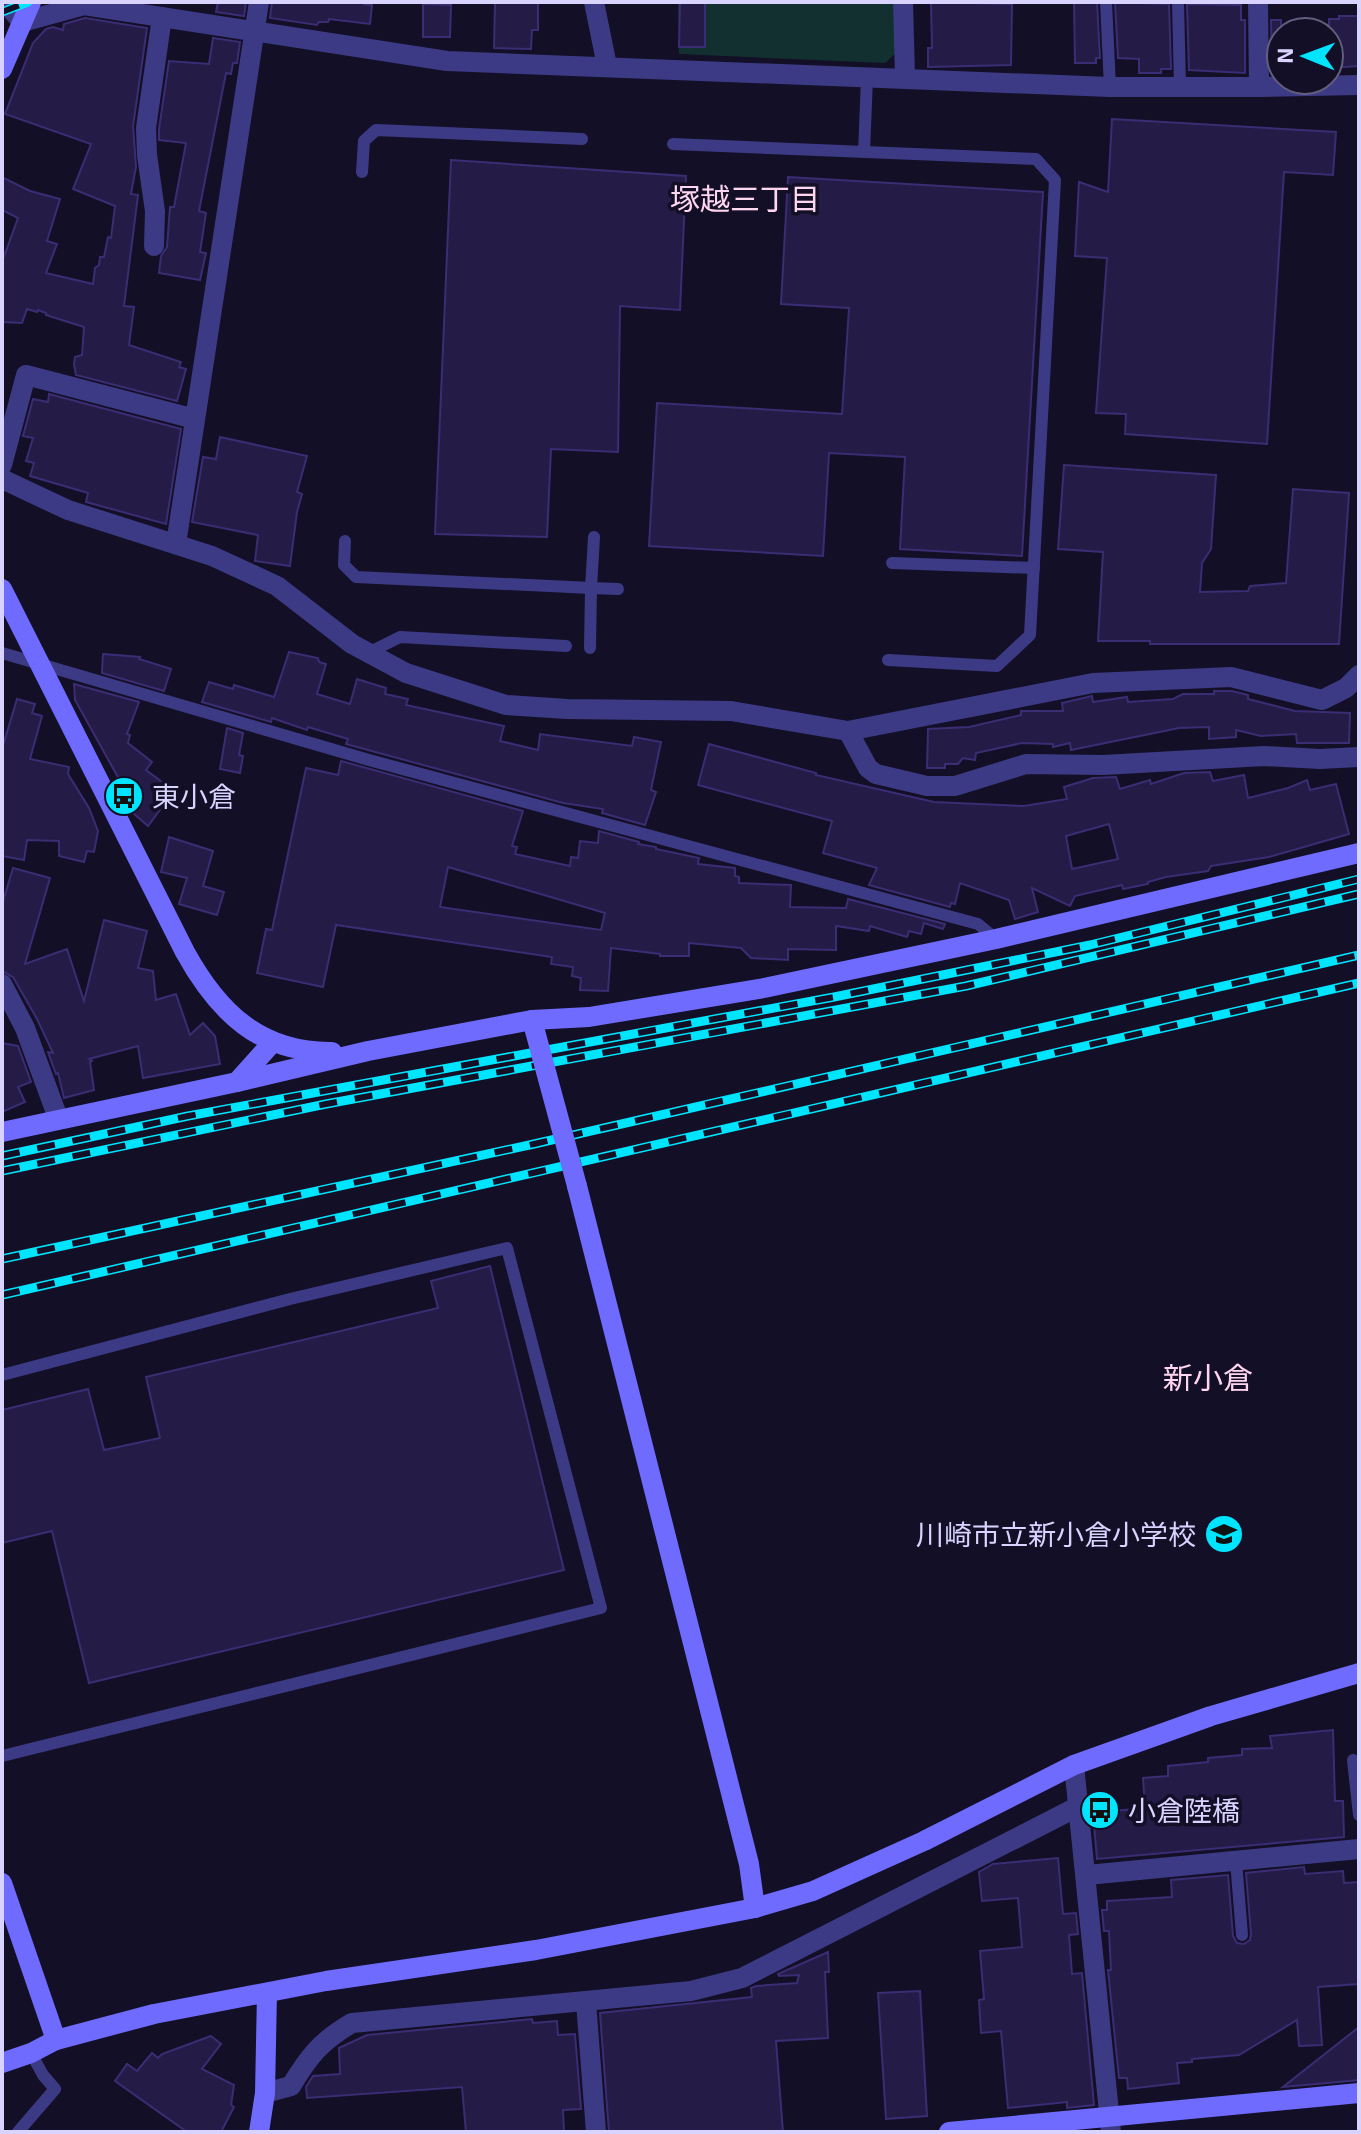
<svg xmlns="http://www.w3.org/2000/svg" width="1361" height="2134" font-family="'Exo 2','Noto Sans JP',sans-serif">
  <rect width="100%" height="100%" fill="#130f26"/>
  <polygon fill="#12302f" points="678,2 894,2 896,53 885,63 679,54"/>
  <g fill="#241b47" stroke="#3b2d73" stroke-width="2" fill-rule="evenodd">
    <polygon points="218,2 246,2 244,16 216,12"/>
    <polygon points="272,2 364,2 364,4 372,5 370,24 329,19 328,22 319,22 317,25 270,18"/>
    <polygon points="495,2 538,2 538,30 532,30 531,49 494,48"/>
    <polygon points="680,2 705,2 705,47 679,47"/>
    <polygon points="931,2 1012,4 1011,65 928,67 928,48 932,48"/>
    <polygon points="1074,2 1097,2 1100,58 1096,58 1096,63 1075,63"/>
    <polygon points="1115,2 1169,4 1171,69 1161,69 1161,73 1139,73 1139,59 1118,58"/>
    <polygon points="423,4 451,5 450,37 423,37"/>
    <polygon points="1187,4 1241,5 1241,20 1245,20 1245,73 1189,70"/>
    <polygon points="1339,16 1359,16 1359,66 1329,68 1329,19 1339,19"/>
    <polygon points="85,18 147,28 133,126 136,167 131,194 138,195 124,306 134,307 129,345 181,362 179,367 186,369 177,401 76,375 74,364 75,357 82,355 84,327 46,315 46,313 38,310 37,312 27,309 22,323 2,322 2,262 18,218 2,210 2,177 30,191 60,199 47,241 57,244 46,273 93,284 95,268 99,265 100,257 104,257 108,237 111,238 115,206 73,189 91,144 5,114 33,43 46,29 53,27 63,30 64,24"/>
    <polygon points="1271,20 1281,20 1281,72 1272,72"/>
    <polygon points="213,38 240,42 237,63 233,63 231,74 226,73 199,211 206,213 200,252 206,253 200,280 159,273 161,256 167,247 170,207 174,207 186,143 159,140 159,129 169,61 209,64"/>
    <polygon points="1112,119 1336,132 1333,175 1284,172 1267,444 1125,434 1126,414 1096,413 1107,258 1075,256 1079,182 1108,192"/>
    <polygon points="451,160 686,176 680,310 620,306 618,452 551,449 547,537 435,534"/>
    <polygon points="788,177 1043,192 1022,556 900,549 905,457 829,453 823,556 649,546 657,403 842,414 849,308 781,304"/>
    <polygon points="49,394 181,429 166,524 86,502 88,493 30,476 34,463 26,461 33,438 23,436 33,399 48,402"/>
    <polygon points="220,437 307,456 297,492 302,494 297,512 290,566 255,561 258,535 192,522 203,457 216,459"/>
    <polygon points="1064,465 1216,475 1211,549 1202,563 1200,592 1248,591 1250,586 1286,583 1293,489 1349,493 1339,644 1150,644 1150,641 1098,641 1103,552 1058,549"/>
    <polygon points="289,652 318,658 319,662 326,664 317,694 350,704 357,679 386,688 385,694 408,699 406,705 504,726 500,741 538,750 540,734 632,746 634,737 661,742 651,790 656,792 645,825 602,813 603,809 563,803 346,744 348,739 308,727 307,730 272,718 271,722 202,702 209,682 233,689 234,685 274,697"/>
    <polygon points="103,654 140,657 139,659 171,669 164,691 102,673"/>
    <polygon points="74,684 139,702 127,734 130,735 128,743 152,762 146,770 174,791 148,826 134,814 135,811 128,805 131,800 124,797 129,786 119,779 75,700"/>
    <polygon points="1214,691 1232,691 1248,695 1248,699 1295,711 1350,713 1349,743 1297,743 1296,734 1261,736 1236,730 1236,737 1209,739 1209,727 1179,728 1071,750 1070,743 1053,747 1053,744 1022,743 976,753 975,760 963,758 958,764 945,764 945,768 927,768 928,729 969,727 1021,715 1021,711 1063,711 1062,703 1092,696 1093,702 1127,697 1128,702 1173,699 1183,694 1214,694"/>
    <polygon points="17,699 35,704 32,713 42,716 30,759 69,767 68,774 89,808 98,831 94,852 87,851 84,862 59,856 59,841 27,840 24,860 2,856 2,749"/>
    <polygon points="227,728 243,733 239,755 243,756 240,773 220,769"/>
    <path d="M709 744 816 773V775L934 802 1024 806 1067 799 1064 787 1093 778 1116 777 1120 789 1150 780 1151 784 1184 773 1210 772 1213 781 1244 775 1248 798 1288 788 1307 780 1310 790 1336 784 1349 834 1269 857 1211 866 1208 871 1166 877 1148 882V884L1123 889 1122 885 1075 896 1070 906 1032 888 1038 912 1015 919 1009 900 960 883 955 904 951 903 950 907 869 885 877 868 823 853 832 821 698 785ZM1109 824 1118 859 1072 869 1066 836Z"/>
    <path d="M341 761 523 811 512 846 517 847 515 854 570 866 571 857 578 858 580 841 598 843 599 831 639 842 638 844 656 847V849L699 858 698 864 735 868V876L739 877V883L791 885 790 907 846 908 848 899 945 924 943 929 924 923 921 934 909 931 907 937 870 926 869 931 836 926V950L788 949V960L751 958 741 948 689 943V956H660V954L611 948 608 991 580 990 581 978 572 976 573 967 551 964 552 957 336 925 323 987 257 973 266 929 272 930 306 768 338 775ZM448 867 605 913 601 930 440 907Z"/>
    <polygon points="169,837 213,851 203,886 224,892 217,915 179,904 187,878 161,872"/>
    <polygon points="13,868 50,878 25,964 67,949 84,1001 104,920 147,931 138,968 153,971 156,1000 176,994 190,1035 203,1023 215,1036 220,1064 143,1078 138,1046 89,1059 92,1061 90,1062 94,1090 64,1098 58,1073 56,1074 48,1052 53,1053 37,1019 13,977 2,971 2,905"/>
    <polygon points="2,1043 18,1046 31,1082 18,1087 25,1102 2,1112"/>
    <polygon points="490,1266 564,1570 89,1683 52,1531 2,1543 2,1410 88,1389 104,1450 160,1438 146,1377 438,1308 431,1281"/>
    <polygon points="1333,1730 1335,1801 1343,1801 1344,1837 1097,1859 1093,1813 1145,1808 1143,1778 1168,1776 1168,1766 1208,1762 1208,1758 1242,1755 1242,1749 1272,1748 1270,1736"/>
    <polygon points="1058,1858 1063,1914 1076,1913 1078,1934 1069,1935 1072,1974 1082,1973 1094,2105 1067,2108 1067,2102 1008,2108 1001,2031 981,2033 979,2000 984,1999 980,1951 1022,1947 1018,1898 982,1901 979,1872 993,1864"/>
    <polygon points="1304,1867 1305,1874 1343,1871 1344,1883 1359,1882 1359,1984 1318,1987 1322,2045 1299,2046 1297,2020 1239,2055 1192,2059 1192,2062 1177,2063 1179,2083 1128,2089 1127,2078 1119,2078 1108,1970 1111,1970 1109,1931 1104,1931 1102,1910 1107,1910 1107,1901 1172,1897 1171,1880 1228,1875 1233,1936 1237,1943 1244,1944 1250,1940 1251,1934 1246,1873"/>
    <polygon points="828,1952 829,1972 825,1972 828,2038 776,2041 783,2132 609,2132 600,2013 752,1997 751,1988 756,1986 797,1983 799,1975 779,1976 778,1974"/>
    <polygon points="920,1991 927,2116 886,2119 878,1993"/>
    <polygon points="532,2019 533,2023 557,2021 558,2035 575,2034 581,2109 563,2110 564,2132 466,2132 462,2087 307,2098 306,2087 313,2076 340,2074 339,2048 367,2035"/>
    <polygon points="1359,2027 1359,2080 1283,2087"/>
    <polygon points="211,2036 221,2044 202,2069 234,2085 231,2105 234,2107 221,2132 187,2132 115,2081 127,2064 137,2071 152,2053 158,2058 162,2054"/>
  </g>
  <g fill="none" stroke-linecap="round" stroke-linejoin="round">
    <g stroke="#3d3a85" stroke-width="12">
      <polyline points="1106,2 1110,87"/>
      <polyline points="1178,2 1180,87"/>
      <polyline points="673,144 1036,159 1055,180 1030,635 997,666 888,660"/>
      <polyline points="864,152 867,78"/>
      <polyline points="362,172 364,141 376,130 582,139"/>
      <polyline points="345,541 344,565 356,577 591,588 594,537"/>
      <polyline points="892,563 1034,568"/>
      <polyline points="590,648 591,588 618,589"/>
      <polyline points="2,653 369,760 978,924 996,939"/>
      <polyline points="368,653 400,637 566,646"/>
      <polyline points="2,1375 290,1299 507,1248 601,1608 2,1756"/>
      <polyline points="1353,1760 1359,1815"/>
      <polyline points="1236,1861 1242,1935"/>
      <polyline points="18,2132 55,2089 43,2075 31,2053"/>
    </g>
    <g stroke="#3d3a85" stroke-width="20">
      <polyline points="5,2 22,22 84,5 447,61 1110,87 1259,87 1359,85"/>
      <polyline points="594,2 607,66"/>
      <polyline points="903,2 905,77"/>
      <polyline points="1258,2 1259,87"/>
      <polyline points="154,246 155,211 147,155 146,128 162,17"/>
      <polyline points="2,465 26,375 195,419"/>
      <polyline points="2,479 68,510 212,556 277,586 352,644 406,673 506,705 567,709 731,711 848,731 1093,683 1231,677 1322,700 1346,688 1359,675"/>
      <polyline points="176,544 259,2"/>
      <polyline points="848,731 868,768 876,774 927,786 955,786 1026,764 1103,765 1264,756 1320,759 1359,757"/>
      <polyline points="2,984 25,1028 58,1118"/>
      <polyline points="1074,1765 1111,2132"/>
      <polyline points="1087,1875 1359,1849"/>
      <polyline points="586,2002 596,2132"/>
      <path d="M265 2093 291 2086C309 2056 321 2041 352 2023L691 1991 742 1978 1079 1806"/>
    </g>
    <g stroke="#6f6bff" stroke-width="20">
      <polyline points="2,69 31,2"/>
      <path d="M2 589 185 952C218 1012 260 1053 332 1052"/>
      <polyline points="237,1082 368,1051 532,1020 589,1017 764,988 996,939 1359,853"/>
      <polyline points="2,1132 237,1082 272,1043"/>
      <polyline points="577,1186 749,1864 755,1908"/>
      <polyline points="2,1883 56,2040"/>
      <polyline points="2,2063 31,2053 56,2040 154,2014 326,1981 536,1950 755,1908 813,1891 924,1841 1074,1765 1211,1716 1359,1673"/>
      <polyline points="259,2132 265,2093 267,1993"/>
      <polyline points="949,2132 1359,2093"/>
    </g>
    <g stroke="#00e5ff" stroke-width="9">
      <g id="rail">
        <polyline points="2,12 28,2"/>
        <polyline points="2,1156 188,1116 834,997 1090,945 1359,879"/>
        <polyline points="2,1171 326,1104 966,986 1359,894"/>
        <polyline points="2,1259 534,1144 1359,955"/>
        <polyline points="2,1295 1359,983"/>
      </g>
    </g>
    <use href="#rail" stroke="#130f26" stroke-width="6" stroke-dasharray="18" stroke-linecap="butt"/>
    <polyline stroke="#6f6bff" stroke-width="20" points="532,1020 577,1186"/>
  </g>
  <defs>
    <g id="bus-disc" transform="scale(2)"><circle r="9.5" fill="#00e5ff" stroke="#130f26"/><path d="M-5-6H5V4H4V6H2V4H-2V6H-4V4H-5ZM-3.5-4V0h7V-4ZM-3.5 1.2v1.5H-2V1.2ZM2 1.2v1.5H3.5V1.2Z" fill="#111"/></g>
    <g id="school-disc" transform="scale(2)"><circle r="9.5" fill="#00e5ff" stroke="#130f26"/><path d="M0-5L7-2L0 1L-7-2ZM-4 1L0 2.5L4 1V4Q0 6-4 4Z" fill="#111"/></g>
  </defs>
  <g fill-rule="evenodd">
    <use href="#bus-disc" x="124" y="796"/>
    <use href="#school-disc" x="1224" y="1534"/>
    <use href="#bus-disc" x="1100" y="1810"/>
  </g>
  <g text-anchor="middle" dominant-baseline="central" stroke-width="7" stroke-linejoin="round" paint-order="stroke">
    <g font-size="28" fill="#d9d4ff" stroke="#130f26" text-anchor="start">
      <text x="152" y="796">東小倉</text>
      <text x="1196" y="1534" text-anchor="end">川崎市立新小倉小学校</text>
      <text x="1128" y="1810">小倉陸橋</text>
    </g>
    <g font-size="30" fill="#ffd6f0" stroke="#130f26">
      <text x="745" y="198">塚越三丁目</text>
      <text x="1208" y="1377">新小倉</text>
    </g>
  </g>
  <rect width="1361" height="2134" fill="none" stroke="#d9d4ff" stroke-width="8"/>
  <g transform="translate(1305 56) rotate(271)"><circle r="38" fill="#130f26" stroke="#625e7d" stroke-width="2"/>
  <path d="M0-6L14 30L0 20L-14 30Z" fill="#00e5ff"/>
  <text y="-12" font-size="22" font-weight="bold" text-anchor="middle" fill="#d9d4ff">N</text>
  </g>
</svg>
